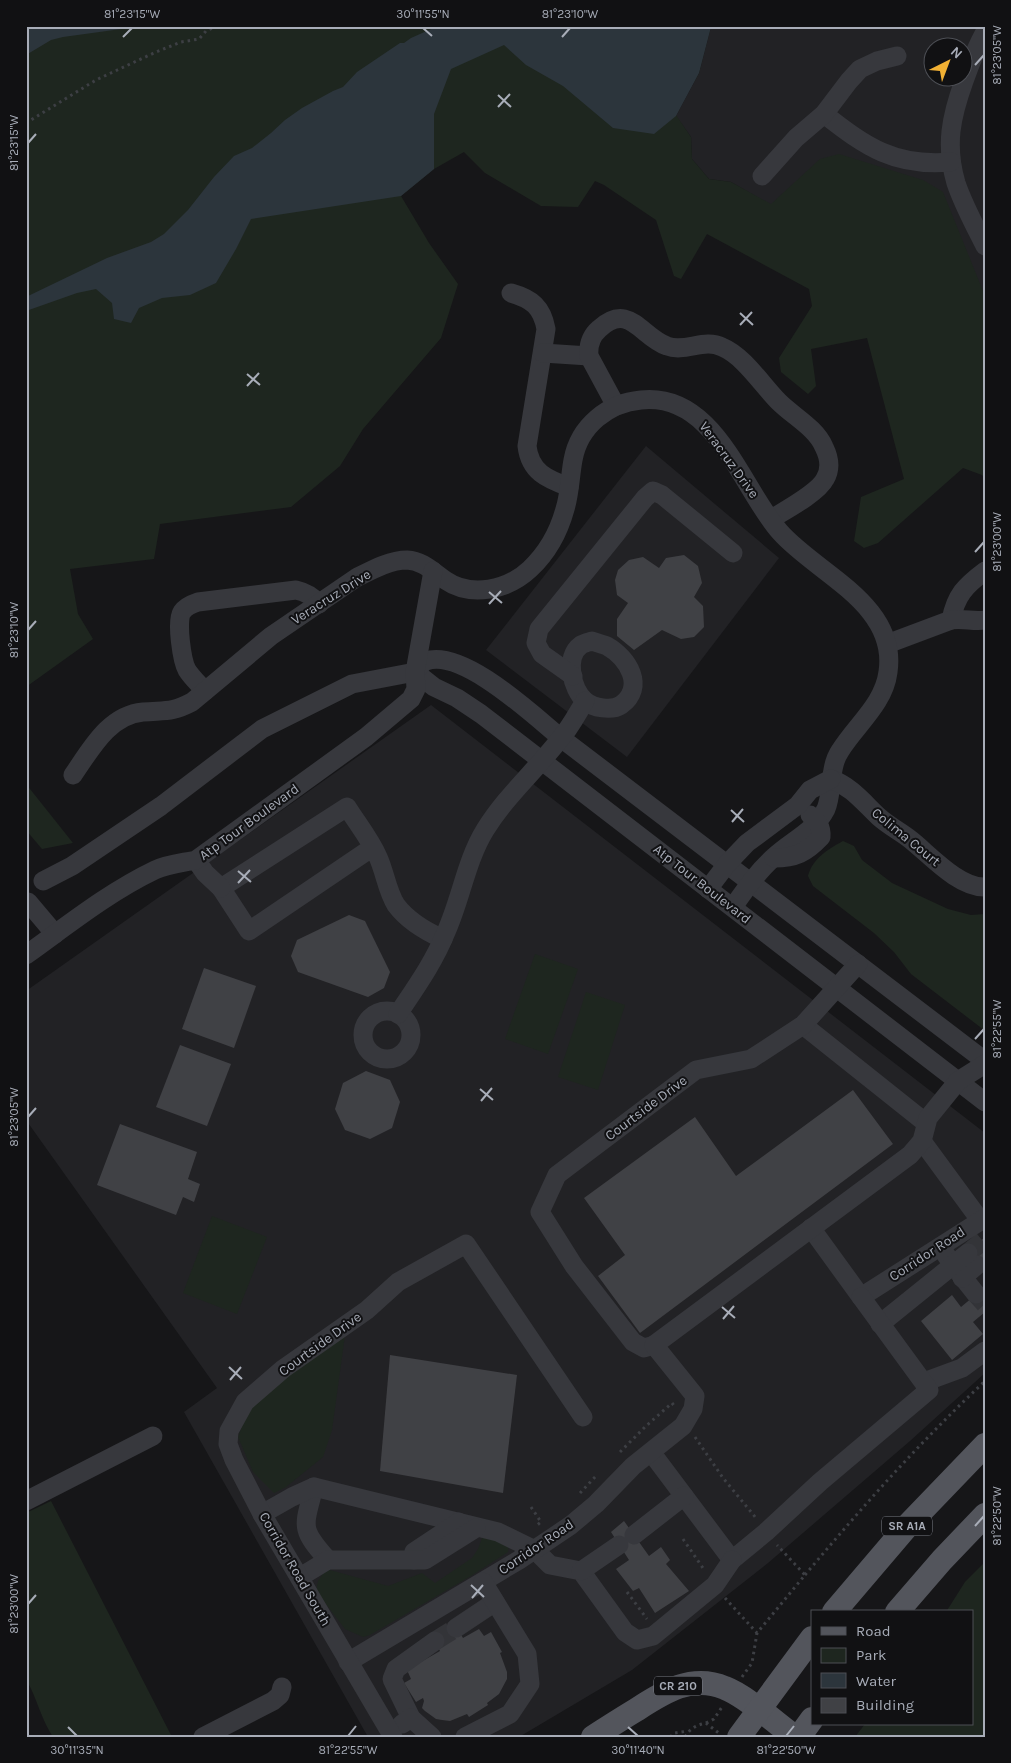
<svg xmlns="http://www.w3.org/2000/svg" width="1011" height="1763" font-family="Karla,sans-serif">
  <rect width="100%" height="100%" fill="#161618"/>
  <g fill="#222225" fill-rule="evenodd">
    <path d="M718 26H985V296L981 288 789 189 771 205 731 182 709 179 692 159 691 137 676 116 699 73 711 27ZM934 48H964V78H934Z"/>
    <polygon points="646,446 779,558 627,757 486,650"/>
    <polygon points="431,705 985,1133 985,1373 910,1441 768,1563 632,1670 519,1737 368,1737 184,1412 217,1388 26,1120 26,991"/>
  </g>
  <g fill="#1e261f">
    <polygon points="26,26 711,26 699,73 676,115 691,137 692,159 709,179 731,182 771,204 820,159 839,154 923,180 943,192 985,296 985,479 982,475 963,468 878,543 864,548 854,541 861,497 904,479 867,338 811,349 816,386 808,394 781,372 779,358 812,306 809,289 707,234 681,279 674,276 656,220 604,185 595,181 578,207 541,206 485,173 464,152 434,169 401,196 429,243 458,284 441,338 363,429 340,466 291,507 160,524 154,559 70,569 78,614 93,639 26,687"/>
    <polygon points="26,784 73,843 42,849 26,830"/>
    <path d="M843 841 854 846 862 860 892 883 948 909 971 915 985 914V1030H984L911 974 894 952 874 933 813 886 808 876C813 858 827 850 843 841Z"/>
    <polygon points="535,954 578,969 548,1054 505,1039"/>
    <polygon points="586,992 625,1005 598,1090 558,1077"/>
    <polygon points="212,1216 267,1237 237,1314 183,1293"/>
    <polygon points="345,1335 332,1430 323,1457 286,1487 274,1493 253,1472 238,1437 251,1402"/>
    <path d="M51 1501 172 1737H53C41 1719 37 1698 26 1679V1513Z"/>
    <polygon points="487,1525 509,1543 508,1552 471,1576 370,1635 363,1637 345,1629 316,1591 318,1581 326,1569 388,1586 422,1573 435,1583 472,1558 478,1549"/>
    <polygon points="985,1562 985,1737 855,1737 865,1724 972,1724 972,1612 946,1612 965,1582"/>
  </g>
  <g fill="#2c353c">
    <polygon points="26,26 143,26 63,37 51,40 26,55"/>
    <polygon points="438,26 718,26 711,27 699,73 676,116 654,134 613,128 563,86 526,65 504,45 451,69 434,114 434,169 401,196 251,219 236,249 216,283 190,295 162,298 139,308 131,323 114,319 112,303 96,289 77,293 26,311 26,297 107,258 151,242 164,234 188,210 214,177 234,156 252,148 271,133 285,120 302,108 333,91 343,87 357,72 400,43 404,43 411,38"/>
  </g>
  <g fill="#404145">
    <polygon points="684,555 698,566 702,583 694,597 703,606 704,627 694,637 681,639 662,630 634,650 617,636 617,619 628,603 617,595 615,580 618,570 629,560 643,557 659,568 666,558"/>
    <polygon points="349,915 365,921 390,972 384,988 368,997 298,972 291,956 297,940"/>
    <polygon points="204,968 256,986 234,1048 182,1029"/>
    <polygon points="180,1045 231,1064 207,1126 156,1107"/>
    <polygon points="366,1071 390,1080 400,1102 392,1128 370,1139 345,1130 335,1109 343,1083"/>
    <polygon points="853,1090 893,1144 640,1333 598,1276 625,1255 584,1198 695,1117 736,1176"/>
    <polygon points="120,1124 197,1152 188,1179 200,1184 194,1202 183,1197 176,1215 97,1185"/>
    <polygon points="985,1237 985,1274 967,1252"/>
    <polygon points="985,1287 985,1312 973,1322 983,1334 952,1360 921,1321 952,1295 961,1307"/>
    <polygon points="390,1355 517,1375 503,1493 380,1471"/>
    <polygon points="624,1521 649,1556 661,1547 670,1560 666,1564 689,1591 655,1613 639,1588 633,1591 616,1569 629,1560 611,1532"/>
    <polygon points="454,1623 463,1638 479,1629 484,1636 491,1632 502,1652 500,1653 507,1672 507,1679 499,1694 487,1703 488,1705 469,1717 467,1714 450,1721 442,1720 436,1719 425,1711 422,1708 424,1701 423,1698 416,1702 404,1683 411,1679 407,1670 440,1651 432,1636"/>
  </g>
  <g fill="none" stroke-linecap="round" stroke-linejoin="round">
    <g stroke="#333438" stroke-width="19" stroke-dasharray="19 9" stroke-linecap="butt">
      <polyline points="968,1253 985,1239"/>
      <polyline points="976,1294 985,1304"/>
      <polyline points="435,1641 456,1628"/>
    </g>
    <g stroke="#3d3f44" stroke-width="3" stroke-dasharray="2.5 4" stroke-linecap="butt">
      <polyline points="26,123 96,80 156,52 181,42 199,39 206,31 217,26"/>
      <polyline points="695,1437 723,1478 756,1518"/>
      <polyline points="620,1452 646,1426 672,1403 675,1407"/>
      <polyline points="580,1493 596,1476"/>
      <polyline points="531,1507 541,1522 536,1526"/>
      <polyline points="683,1539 705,1571"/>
      <path d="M805 1575C862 1507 920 1442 985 1381"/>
      <polyline points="627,1592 647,1619"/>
      <polyline points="725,1598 757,1633 805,1575 777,1545"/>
      <polyline points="742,1677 752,1663 757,1633"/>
      <polyline points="706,1723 714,1719 722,1707"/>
      <polyline points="670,1737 675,1733 688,1731"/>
      <path d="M685 1737C690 1728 697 1725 706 1723L720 1734"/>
    </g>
    <g stroke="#37383d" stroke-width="19">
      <path d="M985 32C976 48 970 64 964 81 951 117 945 145 956 183 963 204 975 226 985 246"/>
      <path d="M824 114C866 147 895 167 951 162"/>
      <polyline points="762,176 796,138 824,114 849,81 860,69 877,61 897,56"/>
      <path d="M511 293C532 299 542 307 546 329L527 446C530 472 547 479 569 487"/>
      <polyline points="543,353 589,356"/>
      <path d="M616 406 589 356C588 345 591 336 599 329 629 301 641 337 667 346 685 353 704 338 722 347 744 356 762 385 779 402 793 416 816 428 824 447 829 457 831 469 825 479 818 493 784 511 771 519"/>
      <path d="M951 620C956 595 965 586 985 571"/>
      <path d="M592 641C597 643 603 644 607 646 628 658 646 687 621 705 612 711 593 708 585 701 572 689 564 657 581 645 584 643 589 642 592 641Z"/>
      <path d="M887 644 951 620C963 618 974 622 985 620"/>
      <polyline points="415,672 434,687 457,698 481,714 985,1102"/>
      <path d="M415 672C418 668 422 663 426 661 463 648 534 716 561 738L985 1061"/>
      <polyline points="573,676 542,654 536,643 539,629 645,498 653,491 662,495 733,553"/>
      <path d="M205 691C200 685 192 678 187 670 182 661 176 621 182 612 185 607 192 604 198 602L296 590C305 592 312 595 319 604"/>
      <path d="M73 775C91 749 109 715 143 712 165 710 171 713 192 702L271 636 356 578C370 571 389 560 407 560 423 561 432 571 445 580 471 598 508 590 530 569 547 553 559 531 565 509 570 493 570 476 573 460 579 426 608 403 641 400 715 392 741 488 780 532 817 574 898 604 888 672 884 704 856 725 840 751 829 767 833 792 826 809 815 831 791 841 774 857 758 871 745 890 733 907"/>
      <path d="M831 779C852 787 863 802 879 817 889 826 901 832 911 840 930 855 959 888 985 887"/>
      <path d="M373 847 249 931 221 888 347 807C357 823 370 839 378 857 385 872 387 891 396 905 408 921 425 931 443 939"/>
      <path d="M774 858C795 858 806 853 821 837 822 827 817 821 810 815"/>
      <polyline points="196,860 205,873 221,888"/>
      <polyline points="43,881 72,866 161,806 262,729 352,684 415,672"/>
      <polyline points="708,889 727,864 747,843 798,805 810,790 831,779"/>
      <polyline points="28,902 55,934"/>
      <path d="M26 955C68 925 109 892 155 870 168 864 182 863 196 860L366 737 411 699 416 689 415 672 433 571"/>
      <circle cx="387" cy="1035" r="24"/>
      <path d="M398 1014C416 987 434 962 446 932 461 899 466 861 485 830 506 796 536 770 560 739 570 728 577 714 585 701"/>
      <polyline points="803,1025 926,1123"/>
      <polyline points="922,1141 980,1220"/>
      <polyline points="811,1228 861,1297 985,1218"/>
      <polyline points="946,1255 953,1265 976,1294"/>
      <polyline points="962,1278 977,1265"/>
      <polyline points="880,1324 968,1253"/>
      <polyline points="654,1345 644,1348 633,1342 574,1266 540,1212 557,1175 696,1070 751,1059 803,1025 858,964"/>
      <polyline points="924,1382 962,1368 985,1351"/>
      <polyline points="651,1452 732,1560 766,1532 820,1482 929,1390 861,1297"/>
      <path d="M314 1487C304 1527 299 1528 328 1560"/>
      <polyline points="26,1501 153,1436"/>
      <polyline points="262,1514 292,1497 314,1487 498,1532 535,1550 550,1565 581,1571 625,1632 637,1640 653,1636 715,1585 732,1560"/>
      <polyline points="634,1535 684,1496"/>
      <polyline points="414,1560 414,1552 459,1522"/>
      <polyline points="581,1571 619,1545"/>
      <polyline points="300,1577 328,1560 425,1560 476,1528"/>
      <polyline points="456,1628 495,1602"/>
      <polyline points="348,1662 519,1560 571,1525 596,1504 633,1466 683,1426 693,1409 695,1396 654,1345 910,1155 922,1141 928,1118 958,1081 985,1064"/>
      <polyline points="411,1718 392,1679 396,1669 435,1641"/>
      <polyline points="402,1724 411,1718 432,1737"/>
      <polyline points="203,1737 273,1701 280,1695 282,1687"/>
      <polyline points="393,1737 262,1514 234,1460 228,1444 229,1431 245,1402 283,1369 367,1310 398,1282 466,1244 583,1417"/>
      <polyline points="465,1737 510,1714 530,1684 527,1654 483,1582"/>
    </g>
    <g stroke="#53555c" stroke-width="24">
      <polyline points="834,1612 909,1524 985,1445"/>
      <polyline points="897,1612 942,1560 985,1515"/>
      <path d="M593 1737C607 1728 621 1719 636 1710 664 1692 691 1674 725 1688 746 1696 776 1723 795 1737"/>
      <polyline points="739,1737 812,1638"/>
      <polyline points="799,1737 812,1719"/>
    </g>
  </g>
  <path fill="none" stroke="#a8adb8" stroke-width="2" d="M423 28 432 36M123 37 132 28M562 37 570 28M975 65 984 55M498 95 511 107M498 107 510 94M28 143 36 134M740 313 753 325M740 325 752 312M247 374 260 385M247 386 259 373M975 552 984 542M489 592 502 603M489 604 501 591M28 630 36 621M731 810 744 822M732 822 743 809M238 871 251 882M238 883 250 870M975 1039 984 1029M480 1089 493 1100M481 1101 492 1088M28 1117 36 1108M722 1307 735 1318M723 1319 734 1306M229 1367 242 1379M230 1380 241 1367M975 1526 984 1516M471 1585 484 1597M472 1598 483 1585M28 1604 36 1595M68 1727 77 1736M628 1727 638 1736M348 1736 356 1726M786 1736 794 1726"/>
  <g text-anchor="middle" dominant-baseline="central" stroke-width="4" stroke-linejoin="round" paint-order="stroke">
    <g fill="#111113" stroke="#7b7e86" stroke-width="1">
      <rect x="882" y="1516.5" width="50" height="19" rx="4"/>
      <rect x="654" y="1676.5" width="48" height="19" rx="4"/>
    </g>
    <g font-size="12" font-weight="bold" fill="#a8adb8">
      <text x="907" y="1526">SR A1A</text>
      <text x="678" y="1686">CR 210</text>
    </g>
    <g font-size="14" fill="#a8adb8" stroke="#111113">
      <text transform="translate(729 460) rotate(54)">Veracruz Drive</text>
      <text transform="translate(331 597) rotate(-32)">Veracruz Drive</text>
      <text transform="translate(249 822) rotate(-36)">Atp Tour Boulevard</text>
      <text transform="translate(906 837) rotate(39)">Colima Court</text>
      <text transform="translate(702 884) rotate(38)">Atp Tour Boulevard</text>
      <text transform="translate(646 1108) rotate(-37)">Courtside Drive</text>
      <text transform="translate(927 1254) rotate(-33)">Corridor Road</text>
      <text transform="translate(320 1344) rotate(-36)">Courtside Drive</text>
      <text transform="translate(536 1547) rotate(-34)">Corridor Road</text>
      <text transform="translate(295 1569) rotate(60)">Corridor Road South</text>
    </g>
  </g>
  <rect width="1011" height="1763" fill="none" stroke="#111113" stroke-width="55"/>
  <rect x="811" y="1610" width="162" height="115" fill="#111113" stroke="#4d4f55"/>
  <rect x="821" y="1627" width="25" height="8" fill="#53555c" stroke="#4d4f55"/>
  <text x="856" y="1636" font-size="15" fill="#a8adb8">Road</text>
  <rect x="821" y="1648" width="25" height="15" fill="#1e261f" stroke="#4d4f55"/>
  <text x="856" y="1660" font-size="15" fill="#a8adb8">Park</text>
  <rect x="821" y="1673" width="25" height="15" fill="#2c353c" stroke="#4d4f55"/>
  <text x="856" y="1686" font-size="15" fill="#a8adb8">Water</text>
  <rect x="821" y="1698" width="25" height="15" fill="#404145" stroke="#4d4f55"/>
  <text x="856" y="1710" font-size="15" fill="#a8adb8">Building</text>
  <g transform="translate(948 62) rotate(42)"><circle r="24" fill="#111113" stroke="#4d4f55"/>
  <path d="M0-4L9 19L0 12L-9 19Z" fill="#f2b134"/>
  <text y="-8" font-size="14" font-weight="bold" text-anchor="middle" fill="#a8adb8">N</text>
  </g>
  <rect x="28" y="28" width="956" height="1708" fill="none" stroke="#a8adb8" stroke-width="2"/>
  <g font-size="12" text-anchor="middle" fill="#a8adb8">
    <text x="132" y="18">81°23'15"W</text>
    <text x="423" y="18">30°11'55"N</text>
    <text x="570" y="18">81°23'10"W</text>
    <text transform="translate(997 55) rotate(-90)" y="4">81°23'05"W</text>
    <text transform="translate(14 143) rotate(-90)" y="4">81°23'15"W</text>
    <text transform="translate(997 542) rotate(-90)" y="4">81°23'00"W</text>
    <text transform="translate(14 630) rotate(-90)" y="4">81°23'10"W</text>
    <text transform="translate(997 1029) rotate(-90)" y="4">81°22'55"W</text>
    <text transform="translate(14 1117) rotate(-90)" y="4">81°23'05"W</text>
    <text transform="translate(997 1516) rotate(-90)" y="4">81°22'50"W</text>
    <text transform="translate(14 1604) rotate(-90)" y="4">81°23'00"W</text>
    <text x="77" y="1754">30°11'35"N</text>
    <text x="348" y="1754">81°22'55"W</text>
    <text x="638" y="1754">30°11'40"N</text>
    <text x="786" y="1754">81°22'50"W</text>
  </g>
</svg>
